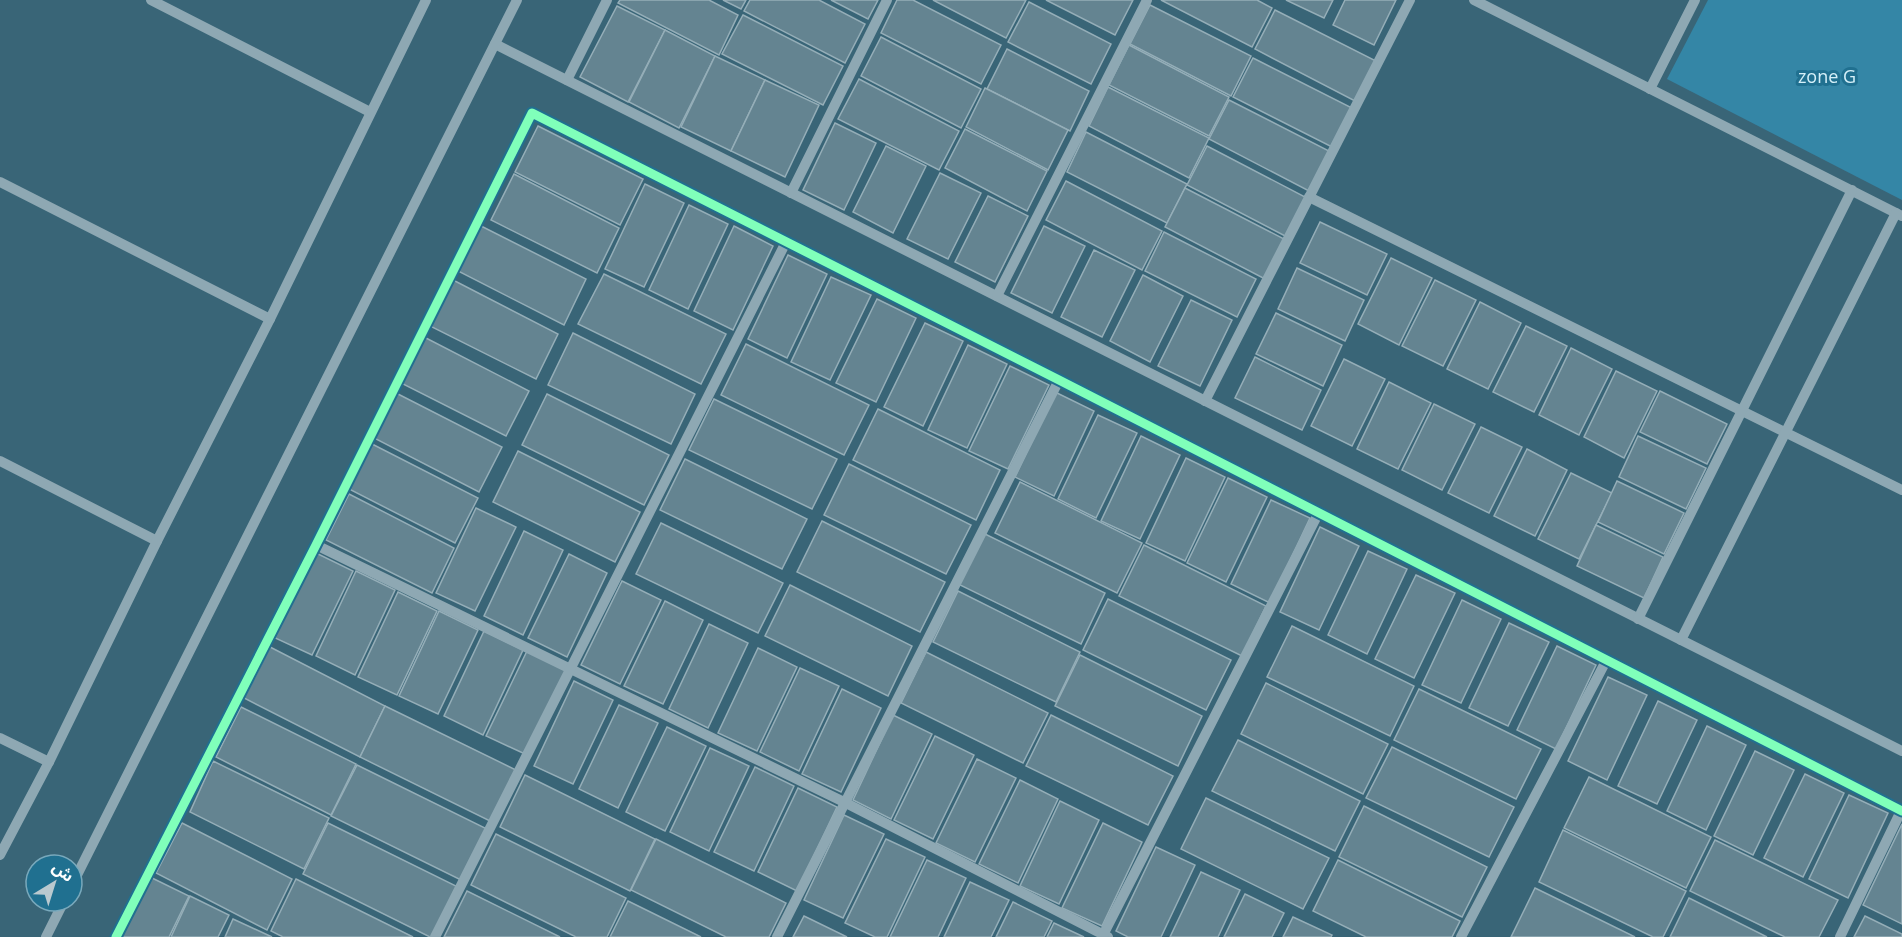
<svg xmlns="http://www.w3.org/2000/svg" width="1902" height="937" font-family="'Open Sans','Noto Sans Arabic',sans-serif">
  <rect width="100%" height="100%" fill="#396577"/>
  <polygon fill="#3486a6" points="1708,0 1902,0 1902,200 1667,79"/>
  <g fill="#648491" stroke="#95aeb8" stroke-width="1.5">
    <polygon points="620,0 709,0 738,15 719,55 618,3"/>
    <polygon points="723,0 746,0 741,9"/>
    <polygon points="750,0 819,0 865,24 845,63 744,11"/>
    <polygon points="831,0 878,0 868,19"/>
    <polygon points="897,0 913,0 1001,45 981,84 881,33"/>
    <polygon points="933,0 1026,0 1006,38"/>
    <polygon points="1046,0 1133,0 1115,35"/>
    <polygon points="1161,0 1257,0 1272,8 1252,47"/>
    <polygon points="1286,0 1333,0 1324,18"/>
    <polygon points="1345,0 1396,0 1374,45 1333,25"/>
    <polygon points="1029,2 1111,44 1091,84 1008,42"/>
    <polygon points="1150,5 1251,56 1231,96 1130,44"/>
    <polygon points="617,6 665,30 628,102 580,77"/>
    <polygon points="1275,10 1376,61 1355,101 1255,49"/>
    <polygon points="743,15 843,66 823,105 722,54"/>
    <polygon points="665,30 715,56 679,128 629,102"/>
    <polygon points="881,37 981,89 961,128 861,76"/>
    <polygon points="1129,45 1229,97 1209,136 1109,85"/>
    <polygon points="1007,49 1089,91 1070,131 987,89"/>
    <polygon points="715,56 765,80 731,151 681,127"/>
    <polygon points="1253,58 1354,109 1334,148 1233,97"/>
    <polygon points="859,79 959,131 939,170 838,119"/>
    <polygon points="765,80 819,105 785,177 731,151"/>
    <polygon points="1108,87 1209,138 1189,178 1089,126"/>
    <polygon points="985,88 1068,130 1048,170 966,127"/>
    <polygon points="1229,100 1329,151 1309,191 1209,139"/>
    <polygon points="835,123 876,143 844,210 803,190"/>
    <polygon points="538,126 643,179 620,225 515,172"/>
    <polygon points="965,129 1047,171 1027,211 945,168"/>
    <polygon points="1086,132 1187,184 1167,223 1067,172"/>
    <polygon points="886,146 926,166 893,233 853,212"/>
    <polygon points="1207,146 1307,198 1287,237 1187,185"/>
    <polygon points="940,173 981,193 948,259 907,239"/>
    <polygon points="514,174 619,228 597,273 491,220"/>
    <polygon points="1066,181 1162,231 1142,270 1046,220"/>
    <polygon points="645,184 684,203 644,287 605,269"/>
    <polygon points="1185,188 1286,240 1265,279 1165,227"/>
    <polygon points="988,196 1028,216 995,282 955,262"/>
    <polygon points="689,205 728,224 688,309 649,290"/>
    <polygon points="1320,222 1387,254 1367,295 1300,263"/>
    <polygon points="481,226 586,279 564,325 458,271"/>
    <polygon points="734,226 773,246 733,330 694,311"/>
    <polygon points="1044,226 1085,246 1052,313 1011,293"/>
    <polygon points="1164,232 1256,279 1237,317 1145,271"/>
    <polygon points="1094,250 1135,270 1102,337 1061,317"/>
    <polygon points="788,255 827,274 787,358 748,339"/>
    <polygon points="1391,258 1432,278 1399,345 1358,324"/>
    <polygon points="1297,268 1364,300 1345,341 1278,309"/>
    <polygon points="604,274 726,334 701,384 578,324"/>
    <polygon points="1143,275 1183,296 1150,362 1110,341"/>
    <polygon points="831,277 871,295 830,380 791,362"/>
    <polygon points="453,280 558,334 536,379 430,326"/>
    <polygon points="1435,280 1476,300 1443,366 1402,346"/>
    <polygon points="877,299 916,318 876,402 836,383"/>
    <polygon points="1191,300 1232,320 1200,386 1158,366"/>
    <polygon points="1480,302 1521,323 1488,389 1447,369"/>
    <polygon points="1276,313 1342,345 1323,386 1256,354"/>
    <polygon points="925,323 963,341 923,426 884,407"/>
    <polygon points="1526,326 1567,346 1534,412 1493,392"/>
    <polygon points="573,333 695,394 671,444 548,385"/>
    <polygon points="424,337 529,391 506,436 401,383"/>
    <polygon points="746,344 869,405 844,455 721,395"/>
    <polygon points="968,345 1007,364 967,448 928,430"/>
    <polygon points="1571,348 1612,369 1579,435 1539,415"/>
    <polygon points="1255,357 1321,390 1302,430 1235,398"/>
    <polygon points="1344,359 1385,379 1352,446 1311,426"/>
    <polygon points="1010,366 1049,385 1008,469 969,451"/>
    <polygon points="1616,371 1657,391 1624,458 1584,437"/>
    <polygon points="1389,382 1431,403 1398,469 1357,449"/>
    <polygon points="1660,391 1727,424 1707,464 1640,432"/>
    <polygon points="1055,392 1094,411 1054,496 1015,477"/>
    <polygon points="396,393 502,447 479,492 374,438"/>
    <polygon points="547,394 669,455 644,505 522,445"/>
    <polygon points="714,399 837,459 812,509 689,450"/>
    <polygon points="1434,404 1475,424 1442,490 1402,470"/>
    <polygon points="878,409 1000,470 976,520 853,460"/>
    <polygon points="1098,415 1137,433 1096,518 1058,499"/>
    <polygon points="1481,427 1522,447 1489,513 1448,493"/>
    <polygon points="1141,436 1180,455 1140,539 1101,521"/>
    <polygon points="1638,436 1706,468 1686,509 1619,477"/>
    <polygon points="372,444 478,498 455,543 349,489"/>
    <polygon points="1527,449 1567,470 1535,536 1494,516"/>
    <polygon points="518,451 640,512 615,562 493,502"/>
    <polygon points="1186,458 1225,477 1185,561 1146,543"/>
    <polygon points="685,459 807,519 782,569 660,510"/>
    <polygon points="849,464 971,525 946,574 824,515"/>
    <polygon points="1571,473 1612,493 1579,559 1538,539"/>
    <polygon points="1228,478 1267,497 1226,582 1187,563"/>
    <polygon points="1617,481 1684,513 1664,554 1598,522"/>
    <polygon points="1020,482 1142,543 1117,593 995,533"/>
    <polygon points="349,494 454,548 432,593 326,540"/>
    <polygon points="1271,500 1310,518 1270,603 1231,584"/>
    <polygon points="476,508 516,527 475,611 436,593"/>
    <polygon points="822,521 945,582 920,632 797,572"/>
    <polygon points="661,523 783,583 758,633 636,574"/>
    <polygon points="1596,525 1663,557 1644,598 1577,566"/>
    <polygon points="1320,527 1359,546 1319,630 1280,612"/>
    <polygon points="524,531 563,550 523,635 484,616"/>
    <polygon points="983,533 1105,593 1081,644 958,584"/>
    <polygon points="1144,545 1266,606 1242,656 1119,596"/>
    <polygon points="1368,551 1407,569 1367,654 1328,635"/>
    <polygon points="314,552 353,571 312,655 273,637"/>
    <polygon points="569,554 607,573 567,657 528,638"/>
    <polygon points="356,571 395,590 355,675 316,656"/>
    <polygon points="1416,575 1455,593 1414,678 1375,659"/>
    <polygon points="622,581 661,600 620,684 581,665"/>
    <polygon points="790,585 912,646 888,696 765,636"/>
    <polygon points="958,591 1080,652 1056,702 933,642"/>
    <polygon points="398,592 437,611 397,695 358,677"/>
    <polygon points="1108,599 1231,660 1206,710 1083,650"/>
    <polygon points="1462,600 1501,619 1461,703 1422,685"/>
    <polygon points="665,601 703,620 663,704 624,686"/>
    <polygon points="439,611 478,630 438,714 399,696"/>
    <polygon points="1509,623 1549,642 1508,726 1469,708"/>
    <polygon points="709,624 748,643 708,728 669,709"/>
    <polygon points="1292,626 1414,686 1390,736 1267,677"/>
    <polygon points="484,631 523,650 483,735 444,716"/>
    <polygon points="1557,646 1596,665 1556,749 1517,730"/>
    <polygon points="270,647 385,706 360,757 244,698"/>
    <polygon points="758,648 797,667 757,751 718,733"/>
    <polygon points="527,651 566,670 525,754 486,736"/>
    <polygon points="926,652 1048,713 1023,763 901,703"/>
    <polygon points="1080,655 1202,716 1178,766 1055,706"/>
    <polygon points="800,668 839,686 799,771 760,752"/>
    <polygon points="1608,677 1647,695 1607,780 1568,761"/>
    <polygon points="574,681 613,700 573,784 534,766"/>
    <polygon points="1266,683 1388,744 1363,794 1241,734"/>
    <polygon points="842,689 881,708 841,792 802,774"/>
    <polygon points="1419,689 1541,749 1516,799 1394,740"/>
    <polygon points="1658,701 1697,720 1657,804 1618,786"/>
    <polygon points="619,705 658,723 618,808 579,789"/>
    <polygon points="385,706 516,770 490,821 360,757"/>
    <polygon points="241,707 356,764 331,815 216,757"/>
    <polygon points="893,715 932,734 891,819 853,800"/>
    <polygon points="1051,715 1173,776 1148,825 1026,766"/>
    <polygon points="1707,726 1746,745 1706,830 1667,811"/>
    <polygon points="667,727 706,746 665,831 626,812"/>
    <polygon points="935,736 974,755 933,839 894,820"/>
    <polygon points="1238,740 1360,801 1335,851 1212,791"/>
    <polygon points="1392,747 1514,807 1489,857 1366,798"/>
    <polygon points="710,748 749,766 709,851 670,832"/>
    <polygon points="1755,751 1794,770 1753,855 1714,836"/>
    <polygon points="977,759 1016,778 975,862 936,843"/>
    <polygon points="213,761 329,818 304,869 190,812"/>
    <polygon points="357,765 487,829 461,880 331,816"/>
    <polygon points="755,767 794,786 754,871 714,852"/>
    <polygon points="1805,774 1844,793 1803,877 1764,858"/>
    <polygon points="525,775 655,839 630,891 500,827"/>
    <polygon points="1589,777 1711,837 1686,888 1564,828"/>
    <polygon points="1020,780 1058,799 1018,883 979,864"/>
    <polygon points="798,788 837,807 797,891 758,872"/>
    <polygon points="1849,795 1888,813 1848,898 1809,879"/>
    <polygon points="1206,798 1329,858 1303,909 1181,849"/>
    <polygon points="1060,801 1099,820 1059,904 1020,886"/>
    <polygon points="1364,806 1487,867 1462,917 1339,857"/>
    <polygon points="844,815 884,834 843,918 804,900"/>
    <polygon points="182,823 292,879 267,930 156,873"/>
    <polygon points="328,823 458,887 433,937 430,937 303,874"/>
    <polygon points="1103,823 1142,842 1102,926 1062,908"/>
    <polygon points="1902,824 1902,924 1863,905"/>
    <polygon points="1563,830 1686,891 1663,937 1653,937 1539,882"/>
    <polygon points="496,834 626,898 607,937 576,937 471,885"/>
    <polygon points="656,839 786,903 769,937 726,937 631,890"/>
    <polygon points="886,839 925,857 887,937 875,937 845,923"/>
    <polygon points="1715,840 1838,900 1819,937 1785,937 1690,891"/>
    <polygon points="1156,847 1195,865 1161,937 1128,937 1116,931"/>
    <polygon points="927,860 966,878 938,937 890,937"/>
    <polygon points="1338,860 1460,921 1452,937 1366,937 1313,911"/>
    <polygon points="1201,872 1240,890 1218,937 1170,937"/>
    <polygon points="150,877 189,896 169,937 121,937"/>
    <polygon points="296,879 413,937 283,937 271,931"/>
    <polygon points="970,882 1009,900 991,937 944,937"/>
    <polygon points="1535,888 1635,937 1511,937"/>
    <polygon points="467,891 560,937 444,937"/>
    <polygon points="1245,894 1284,913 1272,937 1224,937"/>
    <polygon points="190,896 229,915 218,937 171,937"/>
    <polygon points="1689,898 1767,937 1670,937"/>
    <polygon points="628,901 701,937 610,937"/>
    <polygon points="1013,902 1052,921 1044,937 996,937"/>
    <polygon points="804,916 847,937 793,937"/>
    <polygon points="1865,916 1902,934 1902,937 1854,937"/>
    <polygon points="1293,917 1332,935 1331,937 1283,937"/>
    <polygon points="233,919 272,937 225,937"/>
    <polygon points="1054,923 1084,937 1047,937"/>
  </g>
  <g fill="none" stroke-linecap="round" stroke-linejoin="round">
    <g stroke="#8ea8b3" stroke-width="10">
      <polyline points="151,0 370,112"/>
      <polyline points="1474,0 1902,216"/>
      <polyline points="495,44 1902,751"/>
      <polyline points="567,80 607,0"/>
      <polyline points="1650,89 1695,0"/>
      <polyline points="0,182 270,319"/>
      <polyline points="791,193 887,0"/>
      <polyline points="1309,197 1902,490"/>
      <polyline points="997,296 1147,0"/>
      <polyline points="1205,401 1410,0"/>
      <polyline points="0,461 157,541"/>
      <polyline points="316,545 844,802 1108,937"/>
      <polyline points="1638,619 1852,190"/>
      <polyline points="1681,640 1896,213"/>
      <polyline points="0,738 49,762"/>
      <polyline points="0,855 49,762 157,541 270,319 426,0"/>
      <polyline points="72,885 517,0"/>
      <polyline points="46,937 64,901"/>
      <polyline points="116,937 316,545 532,113 1059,380 1902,811"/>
      <polyline points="435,937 786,242"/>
      <polyline points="777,937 1059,380"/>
      <polyline points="1102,937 1318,514"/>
      <polyline points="1461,937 1606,661"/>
      <polyline points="1840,937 1901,811"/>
    </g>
    <g stroke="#207090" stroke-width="13">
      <polyline id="cycleway" points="116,937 316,545 532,113 1059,380 1902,811"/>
    </g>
    <use href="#cycleway" stroke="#80ffba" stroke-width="9"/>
  </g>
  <g text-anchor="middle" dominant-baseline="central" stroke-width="6" stroke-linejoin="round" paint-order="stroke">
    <g font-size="18" fill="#d5f0f9" stroke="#207090">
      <text x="1827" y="76">zone G</text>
    </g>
  </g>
  <g transform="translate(54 883) rotate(38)"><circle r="28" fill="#207090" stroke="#79a9bc" stroke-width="1.5"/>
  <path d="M0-4.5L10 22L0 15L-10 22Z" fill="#bac9cf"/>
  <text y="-9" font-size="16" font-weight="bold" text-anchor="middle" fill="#ffffff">ش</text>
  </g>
</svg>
